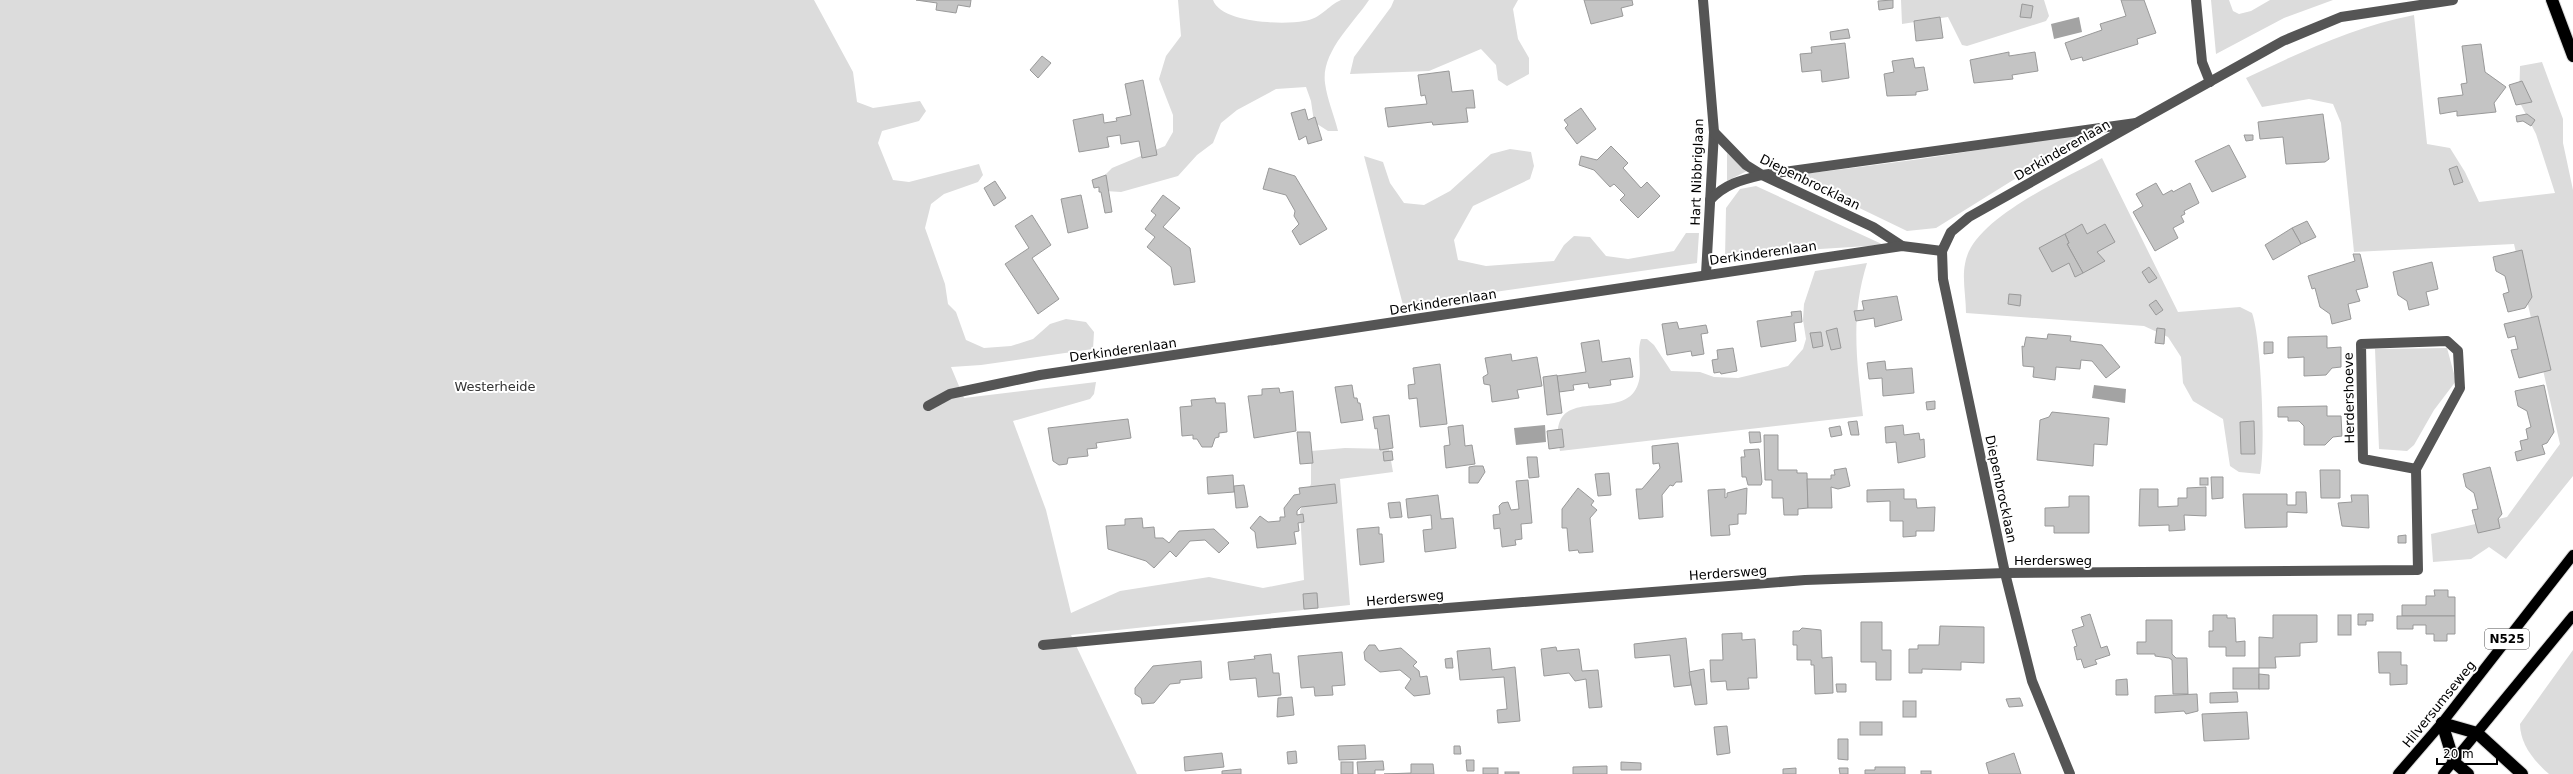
<svg xmlns="http://www.w3.org/2000/svg" width="2573" height="774" font-family="'DejaVu Sans',sans-serif">
  <rect width="100%" height="100%" fill="#fff"/>
  <g fill="#dcdcdc">
    <polygon points="0,0 814,0 853,72 857,102 873,108 920,101 926,111 919,121 882,131 878,143 893,180 909,182 979,164 983,175 978,182 944,194 931,204 925,228 945,284 948,304 956,312 966,340 984,348 1011,346 1033,339 1050,324 1066,319 1086,322 1094,332 1093,349 981,365 951,367 964,398 1096,382 1094,394 1090,399 1013,421 1046,510 1071,613 1120,591 1209,577 1263,588 1304,580 1300,511 1311,484 1311,451 1345,448 1389,449 1393,472 1340,479 1350,605 1071,635 1137,774 0,774"/>
    <path d="M1178 0H1213C1221 23 1283 25 1304 21 1321 19 1327 6 1341 0 1348 0 1361 0 1369 0 1353 24 1321 52 1325 83 1327 99 1334 115 1338 131H1328L1314 122 1311 101 1306 87 1276 89 1237 110 1221 123 1213 143 1197 155 1178 176 1121 192 1105 191 1101 179 1112 168 1165 146 1173 132V115L1159 79 1166 56 1181 36Z"/>
    <polygon points="1394,0 1518,0 1513,9 1518,39 1529,58 1529,74 1507,86 1498,80 1496,65 1481,49 1429,71 1350,74 1354,57 1391,7"/>
    <polygon points="1901,0 2044,0 2049,16 2046,21 1967,46 1962,45 1948,17 1902,24"/>
    <polygon points="2211,0 2229,0 2233,11 2239,14 2251,11 2270,0 2333,0 2284,18 2216,54"/>
    <path d="M2414 15 2427 144 2450 148 2465 172 2479 202 2555 193 2536 134 2519 101 2520 66 2542 62 2563 119V143L2573 190V476L2506 559 2489 547 2471 559 2433 562 2431 534 2507 517 2560 444 2514 244 2354 252 2341 123 2333 104 2309 99 2262 107 2246 78C2301 52 2354 27 2414 15Z"/>
    <path d="M2103 128 2018 177 1936 228 1907 231 1791 175C1896 164 2000 148 2103 128Z"/>
    <polygon points="1510,149 1531,152 1534,166 1530,179 1473,206 1454,240 1458,260 1486,266 1554,261 1564,245 1574,236 1590,237 1606,256 1628,259 1674,251 1686,233 1699,233 1697,263 1403,305 1364,156 1383,162 1390,183 1404,203 1424,205 1450,191 1491,154"/>
    <polygon points="1727,153 1747,171 1727,181"/>
    <path d="M2102 158 2178 312 2240 307 2252 313C2261 336 2266 449 2260 474L2239 472 2230 466 2223 419 2193 401 2183 383 2181 357 2168 337 2144 326 1966 313C1966 297 1962 279 1965 264 1971 219 2065 179 2102 158Z"/>
    <polygon points="1756,186 1884,245 1788,251 1725,260 1726,208 1740,189"/>
    <path d="M1867 263C1850 317 1857 362 1863 416L1560 451C1545 383 1613 420 1634 392 1646 375 1635 357 1641 339H1647L1654 345 1671 371 1700 372 1714 377 1738 378 1788 366 1803 349 1806 339 1803 320 1804 304 1815 271Z"/>
    <polygon points="2447,348 2456,381 2434,410 2414,445 2407,451 2379,449 2375,349"/>
    <path d="M2573 650V774H2549C2534 761 2520 744 2520 724Z"/>
  </g>
  <g fill="#a3a3a3">
    <polygon points="2079,17 2082,32 2054,39 2051,24"/>
    <polygon points="2094,385 2126,389 2125,403 2092,398"/>
    <polygon points="1545,425 1546,442 1516,445 1514,428"/>
  </g>
  <g fill="#c4c4c4" stroke="#999">
    <polygon points="916,0 971,0 970,7 958,5 956,13 936,10 937,3"/>
    <polygon points="1584,0 1632,0 1633,5 1621,8 1623,16 1591,24"/>
    <polygon points="1893,0 1893,8 1879,10 1878,1"/>
    <polygon points="2121,0 2144,0 2156,33 2137,39 2138,44 2083,61 2082,57 2071,60 2065,43 2102,30 2100,24 2126,16"/>
    <polygon points="2022,4 2033,6 2031,18 2020,17"/>
    <polygon points="1940,17 1943,38 1916,41 1914,21"/>
    <polygon points="1848,29 1850,38 1831,40 1830,32"/>
    <polygon points="1845,43 1849,78 1822,82 1821,70 1802,72 1800,54 1812,53 1811,47"/>
    <polygon points="2481,44 2485,72 2506,87 2494,103 2496,112 2457,116 2457,111 2440,114 2438,98 2463,95 2461,84 2467,83 2462,46"/>
    <polygon points="2009,52 2009,56 2035,52 2038,71 2012,75 2013,79 1974,83 1970,60"/>
    <polygon points="1042,56 1051,63 1038,78 1030,70"/>
    <polygon points="1913,58 1915,68 1924,67 1928,90 1916,92 1916,95 1887,96 1884,74 1894,72 1892,61"/>
    <polygon points="1449,71 1452,92 1473,90 1475,108 1466,108 1468,122 1433,125 1432,122 1388,127 1385,108 1427,104 1425,95 1421,96 1418,75"/>
    <polygon points="1143,80 1157,155 1142,158 1139,141 1121,144 1120,135 1107,137 1109,147 1079,152 1073,120 1103,114 1104,123 1117,121 1116,118 1131,115 1125,84"/>
    <polygon points="2522,81 2532,102 2516,105 2509,85"/>
    <polygon points="1581,108 1596,129 1577,144 1565,128 1568,125 1564,120"/>
    <polygon points="1305,109 1308,120 1315,117 1322,140 1308,144 1306,136 1299,140 1291,113"/>
    <polygon points="2323,114 2329,159 2325,162 2286,164 2283,137 2260,139 2258,122"/>
    <polygon points="2527,114 2535,120 2531,126 2523,121 2517,122 2516,116"/>
    <polygon points="2244,135 2253,135 2253,140 2246,141"/>
    <polygon points="2229,145 2246,177 2212,192 2195,161"/>
    <polygon points="1611,146 1628,163 1623,168 1641,188 1647,182 1660,196 1638,218 1620,200 1625,195 1614,184 1610,187 1594,170 1579,165 1581,156 1597,160"/>
    <polygon points="2457,166 2463,182 2454,185 2449,169"/>
    <polygon points="1269,168 1295,176 1327,229 1300,245 1292,231 1299,224 1294,216 1295,211 1286,195 1263,189"/>
    <polygon points="1106,175 1112,212 1105,213 1101,192 1099,192 1099,187 1094,188 1092,180"/>
    <polygon points="995,181 1006,198 994,206 984,188"/>
    <polygon points="2156,183 2163,195 2172,190 2173,192 2190,183 2199,203 2184,211 2185,214 2181,216 2184,222 2173,228 2178,238 2155,251 2133,212 2143,206 2136,194"/>
    <polygon points="1081,195 1088,228 1068,233 1061,199"/>
    <polygon points="1163,195 1180,208 1163,227 1190,248 1195,282 1174,285 1171,267 1147,247 1155,237 1145,229 1156,215 1151,211"/>
    <polygon points="1032,215 1051,245 1032,258 1059,299 1038,314 1005,264 1029,248 1015,226"/>
    <polygon points="2307,221 2316,237 2301,244 2292,228"/>
    <polygon points="2082,224 2087,234 2105,224 2115,242 2097,252 2105,261 2083,273 2067,244 2069,243 2065,234"/>
    <polygon points="2292,228 2301,244 2273,260 2265,245"/>
    <polygon points="2065,234 2069,243 2067,244 2083,273 2075,277 2069,263 2052,272 2039,248"/>
    <polygon points="2522,250 2532,297 2525,308 2508,312 2503,294 2509,292 2505,276 2496,271 2493,257"/>
    <polygon points="2353,254 2360,254 2368,287 2356,290 2360,301 2348,304 2351,319 2332,324 2330,314 2320,307 2315,288 2312,289 2308,276 2355,261"/>
    <polygon points="2432,262 2438,289 2426,292 2429,305 2409,310 2407,301 2398,295 2393,272"/>
    <polygon points="2149,267 2157,278 2149,283 2142,272"/>
    <polygon points="2009,294 2021,295 2020,306 2008,304"/>
    <polygon points="1897,296 1902,320 1875,327 1874,318 1856,321 1854,311 1864,310 1862,301"/>
    <polygon points="2156,300 2163,310 2156,315 2149,305"/>
    <polygon points="1801,311 1802,322 1794,323 1796,341 1761,347 1757,321 1792,316 1791,312"/>
    <polygon points="2538,316 2551,370 2519,378 2511,350 2518,349 2515,336 2508,338 2504,324"/>
    <polygon points="1677,322 1679,329 1706,325 1708,333 1701,334 1704,354 1692,356 1691,351 1667,355 1662,324"/>
    <polygon points="1837,328 1841,348 1831,350 1826,331"/>
    <polygon points="2157,328 2165,329 2164,344 2155,343"/>
    <polygon points="1821,332 1823,346 1813,348 1810,333"/>
    <polygon points="2048,334 2071,336 2070,341 2102,345 2120,367 2106,378 2092,361 2081,360 2080,369 2056,367 2055,380 2033,377 2034,367 2023,366 2022,346 2024,347 2026,337 2047,339"/>
    <polygon points="2327,336 2327,348 2341,347 2341,367 2332,368 2326,375 2304,376 2304,357 2288,358 2288,337"/>
    <polygon points="1599,340 1602,362 1630,358 1633,377 1610,380 1611,385 1589,388 1588,383 1573,385 1574,390 1559,392 1557,376 1586,372 1581,343"/>
    <polygon points="2264,342 2273,342 2273,353 2264,354"/>
    <polygon points="1733,348 1737,371 1721,374 1720,372 1714,373 1712,360 1718,359 1717,350"/>
    <polygon points="1511,354 1512,361 1537,357 1542,386 1517,390 1519,398 1492,402 1490,385 1484,384 1483,377 1488,374 1485,358"/>
    <polygon points="1885,361 1886,370 1912,368 1914,393 1883,396 1882,378 1869,379 1867,363"/>
    <polygon points="1440,364 1447,424 1420,427 1417,398 1409,399 1408,385 1415,384 1413,368"/>
    <polygon points="1557,375 1562,413 1547,415 1543,377"/>
    <polygon points="1352,385 1354,398 1357,398 1358,403 1360,403 1363,420 1341,423 1335,387"/>
    <polygon points="2544,385 2554,432 2547,443 2542,445 2545,454 2517,461 2515,452 2522,450 2520,441 2528,439 2526,429 2531,427 2527,411 2518,406 2515,391"/>
    <polygon points="1279,388 1280,393 1293,391 1296,431 1254,438 1248,396 1262,395 1262,389"/>
    <polygon points="1215,398 1216,403 1225,403 1227,432 1219,433 1219,437 1215,438 1212,447 1202,447 1197,439 1193,439 1193,435 1182,436 1180,407 1192,406 1191,400"/>
    <polygon points="1935,401 1935,409 1927,410 1926,402"/>
    <polygon points="2327,406 2327,416 2341,416 2342,436 2333,437 2325,445 2304,445 2304,426 2299,421 2288,421 2288,417 2278,417 2278,407"/>
    <polygon points="2052,412 2109,418 2107,445 2094,444 2093,466 2037,460 2040,420 2049,417"/>
    <polygon points="1389,415 1393,448 1380,450 1377,428 1375,429 1373,417"/>
    <polygon points="1128,419 1131,438 1096,443 1097,448 1087,449 1088,456 1068,458 1067,464 1059,465 1053,461 1048,428"/>
    <polygon points="1857,421 1859,435 1851,435 1848,422"/>
    <polygon points="2254,421 2255,454 2241,454 2240,422"/>
    <polygon points="1463,425 1465,446 1472,445 1475,464 1446,468 1444,446 1450,445 1448,427"/>
    <polygon points="1903,425 1904,435 1919,433 1920,440 1924,439 1925,457 1898,463 1896,442 1886,443 1885,427"/>
    <polygon points="1840,426 1842,435 1831,437 1829,428"/>
    <polygon points="1562,429 1564,447 1549,449 1547,431"/>
    <polygon points="1297,432 1310,432 1313,463 1300,464"/>
    <polygon points="1749,432 1760,432 1761,442 1750,443"/>
    <polygon points="1764,435 1778,435 1778,470 1797,470 1797,473 1807,473 1808,508 1798,509 1798,515 1784,515 1783,498 1772,498 1772,480 1765,480"/>
    <polygon points="1678,443 1682,482 1676,482 1673,486 1670,485 1662,495 1663,517 1639,519 1636,489 1642,489 1660,468 1659,463 1653,464 1652,446"/>
    <polygon points="1759,449 1762,482 1761,485 1748,485 1746,477 1742,477 1741,457 1745,457 1744,450"/>
    <polygon points="1392,451 1393,460 1384,461 1383,452"/>
    <polygon points="1527,457 1537,457 1539,477 1529,478"/>
    <polygon points="1475,466 1483,466 1485,472 1478,483 1469,483 1469,467"/>
    <polygon points="2490,467 2502,514 2498,519 2500,528 2478,533 2472,510 2478,509 2474,493 2466,487 2463,474"/>
    <polygon points="1846,468 1850,486 1838,489 1831,487 1832,508 1808,508 1807,479 1831,479 1831,475 1835,475 1834,470"/>
    <polygon points="2320,470 2340,470 2340,498 2321,498"/>
    <polygon points="1609,473 1611,495 1598,496 1595,474"/>
    <polygon points="1233,475 1234,492 1208,494 1207,477"/>
    <polygon points="2211,477 2223,477 2223,498 2212,499"/>
    <rect x="2200" y="478" width="8" height="7"/>
    <polygon points="1528,480 1532,523 1521,524 1522,539 1515,540 1516,545 1502,547 1500,528 1494,529 1493,515 1500,514 1499,506 1502,503 1508,502 1511,510 1519,509 1516,481"/>
    <polygon points="1335,484 1337,503 1301,507 1297,511 1297,515 1303,514 1304,522 1298,523 1299,531 1294,532 1296,544 1257,548 1255,532 1250,528 1260,516 1268,522 1280,521 1280,517 1285,517 1284,508 1294,495 1300,494 1299,488"/>
    <polygon points="1244,485 1248,507 1236,508 1234,486"/>
    <polygon points="2206,487 2206,516 2184,515 2185,530 2169,531 2169,525 2139,526 2140,489 2158,489 2158,507 2178,506 2178,498 2187,498 2187,488"/>
    <polygon points="1578,488 1594,501 1591,505 1597,510 1590,518 1593,552 1579,553 1578,550 1569,551 1567,528 1562,528 1562,509"/>
    <polygon points="1747,488 1746,514 1738,514 1738,524 1729,525 1730,535 1711,536 1708,490 1725,489 1725,498 1727,497 1727,493"/>
    <polygon points="1904,489 1904,499 1916,499 1917,508 1935,507 1934,531 1916,531 1916,536 1903,537 1903,521 1890,521 1890,501 1867,502 1867,490"/>
    <polygon points="2296,492 2306,492 2307,513 2287,512 2287,527 2245,528 2243,494 2287,494 2287,505 2296,505"/>
    <polygon points="1438,495 1441,519 1453,518 1456,548 1425,552 1423,530 1432,529 1431,515 1408,518 1406,499"/>
    <polygon points="2351,495 2368,495 2369,528 2342,526 2338,503 2352,502"/>
    <polygon points="2069,496 2089,496 2089,533 2054,533 2054,526 2045,526 2045,508 2069,507"/>
    <polygon points="1400,502 1402,517 1390,518 1388,503"/>
    <polygon points="1142,518 1143,528 1154,527 1155,538 1163,538 1169,543 1179,531 1214,529 1229,543 1219,553 1205,540 1190,541 1176,557 1170,551 1154,568 1146,561 1108,549 1106,526 1125,525 1125,519"/>
    <polygon points="1379,527 1379,534 1382,534 1384,562 1360,565 1357,529"/>
    <polygon points="2406,535 2406,543 2398,543 2398,536"/>
    <polygon points="2434,590 2448,590 2448,597 2455,597 2455,616 2402,616 2402,605 2426,605 2426,596 2435,596"/>
    <polygon points="1314,593 1317,593 1318,608 1304,609 1303,594"/>
    <polygon points="2090,614 2101,648 2107,646 2110,655 2095,660 2097,664 2084,668 2081,659 2077,660 2074,647 2077,646 2072,630 2084,626 2081,617"/>
    <polygon points="2358,614 2373,614 2373,621 2366,621 2366,625 2358,625"/>
    <polygon points="2213,615 2227,615 2227,618 2235,618 2236,642 2245,641 2245,656 2226,656 2226,647 2209,647 2209,631 2213,631"/>
    <polygon points="2273,615 2317,615 2317,642 2300,643 2300,656 2275,657 2276,668 2259,668 2259,637 2273,638"/>
    <rect x="2338" y="615" width="13" height="20"/>
    <polygon points="2397,616 2455,616 2455,634 2447,634 2447,641 2434,641 2434,634 2426,634 2426,625 2413,625 2413,629 2397,629"/>
    <polygon points="2146,620 2172,620 2172,654 2176,658 2187,658 2188,694 2173,694 2172,660 2169,658 2155,656 2155,654 2137,654 2137,642 2146,642"/>
    <polygon points="1861,622 1882,622 1882,650 1891,650 1891,680 1876,680 1876,662 1861,662"/>
    <polygon points="1940,626 1984,627 1984,663 1961,662 1961,670 1922,669 1922,673 1909,673 1909,649 1918,649 1918,645 1939,645"/>
    <polygon points="1802,628 1821,630 1822,658 1832,657 1833,693 1815,694 1814,665 1811,665 1811,660 1797,660 1797,645 1793,645 1793,631 1799,631"/>
    <polygon points="1742,633 1742,640 1755,639 1757,678 1748,678 1749,689 1727,690 1726,681 1711,682 1710,660 1723,660 1722,634"/>
    <polygon points="1686,638 1691,685 1674,687 1670,655 1635,658 1634,644"/>
    <polygon points="1369,645 1375,645 1379,651 1401,648 1417,662 1413,666 1419,671 1420,677 1427,676 1430,694 1414,696 1405,688 1411,679 1400,670 1380,672 1365,660 1364,652"/>
    <polygon points="1556,647 1557,651 1579,649 1582,671 1598,670 1602,707 1589,708 1586,679 1575,681 1569,673 1544,676 1541,649"/>
    <polygon points="1490,648 1492,670 1515,667 1520,721 1498,723 1497,710 1507,709 1504,677 1460,680 1457,651"/>
    <polygon points="1342,652 1345,685 1332,686 1333,695 1315,696 1314,687 1301,688 1298,656"/>
    <polygon points="2378,652 2401,652 2401,665 2407,665 2407,684 2390,685 2390,673 2379,673"/>
    <polygon points="1271,654 1273,673 1279,673 1281,695 1258,697 1256,678 1230,680 1228,662 1255,659 1254,656"/>
    <polygon points="1452,658 1453,668 1446,668 1445,659"/>
    <polygon points="1201,661 1202,678 1180,680 1180,683 1170,684 1154,703 1142,704 1141,698 1135,694 1135,688 1153,666"/>
    <rect x="2233" y="668" width="26" height="21"/>
    <polygon points="1704,669 1707,704 1695,705 1689,672"/>
    <polygon points="2259,674 2269,675 2269,689 2259,689"/>
    <polygon points="2127,679 2128,695 2116,695 2116,680"/>
    <polygon points="1836,684 1846,684 1846,692 1837,692"/>
    <polygon points="2237,692 2238,702 2210,703 2210,693"/>
    <polygon points="2197,694 2198,711 2186,714 2184,711 2155,713 2155,696"/>
    <polygon points="1292,697 1294,715 1277,717 1278,698"/>
    <polygon points="2020,698 2023,706 2009,707 2006,699"/>
    <rect x="1903" y="701" width="13" height="16"/>
    <polygon points="2247,712 2249,739 2204,741 2202,714"/>
    <rect x="1860" y="722" width="22" height="13"/>
    <polygon points="1727,726 1730,753 1717,755 1714,727"/>
    <polygon points="1838,739 1848,739 1848,760 1838,759"/>
    <polygon points="1365,745 1366,759 1339,760 1338,746"/>
    <polygon points="1454,746 1460,746 1461,754 1454,754"/>
    <polygon points="1296,751 1297,763 1288,764 1287,752"/>
    <polygon points="1222,753 1224,767 1185,771 1184,757"/>
    <polygon points="2014,753 2021,774 1989,774 1986,763"/>
    <polygon points="1466,760 1474,760 1474,771 1467,771"/>
    <polygon points="1383,761 1384,770 1375,770 1375,774 1358,774 1357,762"/>
    <rect x="1341" y="762" width="12" height="12"/>
    <polygon points="1621,762 1641,763 1641,770 1621,770"/>
    <polygon points="1411,764 1433,764 1434,774 1384,774 1411,773"/>
    <polygon points="1607,766 1607,774 1573,774 1573,767"/>
    <polygon points="1875,767 1905,767 1905,774 1865,774 1865,770 1875,770"/>
    <rect x="1483" y="768" width="15" height="6"/>
    <polygon points="1796,768 1796,774 1783,774 1783,769"/>
    <polygon points="1839,768 1848,768 1848,774 1840,774"/>
    <polygon points="1241,769 1241,774 1222,774 1222,771"/>
    <rect x="1921" y="771" width="10" height="3"/>
    <rect x="1505" y="772" width="14" height="2"/>
  </g>
  <g fill="none" stroke-linecap="round" stroke-linejoin="round">
    <g stroke="#dbdbdb" stroke-width="12">
      <g id="major">
        <polyline points="2398,774 2442,723 2573,555"/>
        <polyline points="2443,774 2573,616"/>
      </g>
    </g>
    <g stroke="#dbdbdb" stroke-width="14">
      <g id="highway">
        <polyline points="2552,0 2573,56"/>
        <polyline points="2442,723 2477,733 2522,774"/>
        <polyline points="2442,723 2454,762 2468,774"/>
      </g>
    </g>
    <g stroke="#555" stroke-width="10">
      <polyline points="1703,0 1714,132 1706,274"/>
      <polyline points="2196,0 2202,62 2210,82"/>
      <polyline points="2136,123 2283,41 2341,17 2453,0"/>
      <polyline points="1714,132 1746,165 1762,175 1873,227 1902,246"/>
      <polyline points="1942,251 1943,279 2005,573 2032,681 2070,774"/>
      <path d="M928 406 950 394 1040 375 1902 246 1942 251 1951 232 1969 217 2136 123 1762 175C1741 180 1725 184 1710 200"/>
      <polyline points="1043,645 1371,614 1805,580 2005,573 2418,570 2416,469 2363,459 2361,344 2447,341 2458,351 2460,388 2416,469"/>
    </g>
    <use href="#major" stroke="#000" stroke-width="10"/>
    <use href="#highway" stroke="#000" stroke-width="12"/>
  </g>
  <g text-anchor="middle" dominant-baseline="central" stroke-width="4" stroke-linejoin="round" paint-order="stroke">
    <rect fill="#fff" stroke="#4c4c4c" stroke-width="1" x="2485" y="629" width="44" height="20" rx="3"/>
    <g font-size="12" font-weight="bold" fill="#000">
      <text x="2507" y="639">N525</text>
    </g>
    <g font-size="13" fill="#000" stroke="#fff">
      <text transform="translate(2062 150) rotate(-30)">Derkinderenlaan</text>
      <text transform="translate(1697 172) rotate(-88)">Hart Nibbriglaan</text>
      <text transform="translate(1810 182) rotate(26)">Diepenbrocklaan</text>
      <text transform="translate(1763 253) rotate(-8)">Derkinderenlaan</text>
      <text transform="translate(1443 302) rotate(-9)">Derkinderenlaan</text>
      <text transform="translate(1123 350) rotate(-8)">Derkinderenlaan</text>
      <text transform="translate(2349 398) rotate(-91)">Herdershoeve</text>
      <text transform="translate(2001 489) rotate(78)">Diepenbrocklaan</text>
      <text x="2053" y="560">Herdersweg</text>
      <text transform="translate(1728 573) rotate(-4)">Herdersweg</text>
      <text transform="translate(1405 598) rotate(-5)">Herdersweg</text>
      <text transform="translate(2439 704) rotate(-51)">Hilversumseweg</text>
    </g>
    <g font-size="13" fill="#333" stroke="#fff">
      <text x="495" y="386">Westerheide</text>
    </g>
  </g>
  <path d="M2437 758v6h60v-6" fill="none" stroke="#000000" stroke-width="2"/>
  <text x="2443" y="758" font-size="12" fill="#000000" stroke="#ffffff" stroke-width="3" paint-order="stroke">20 m</text>
</svg>
